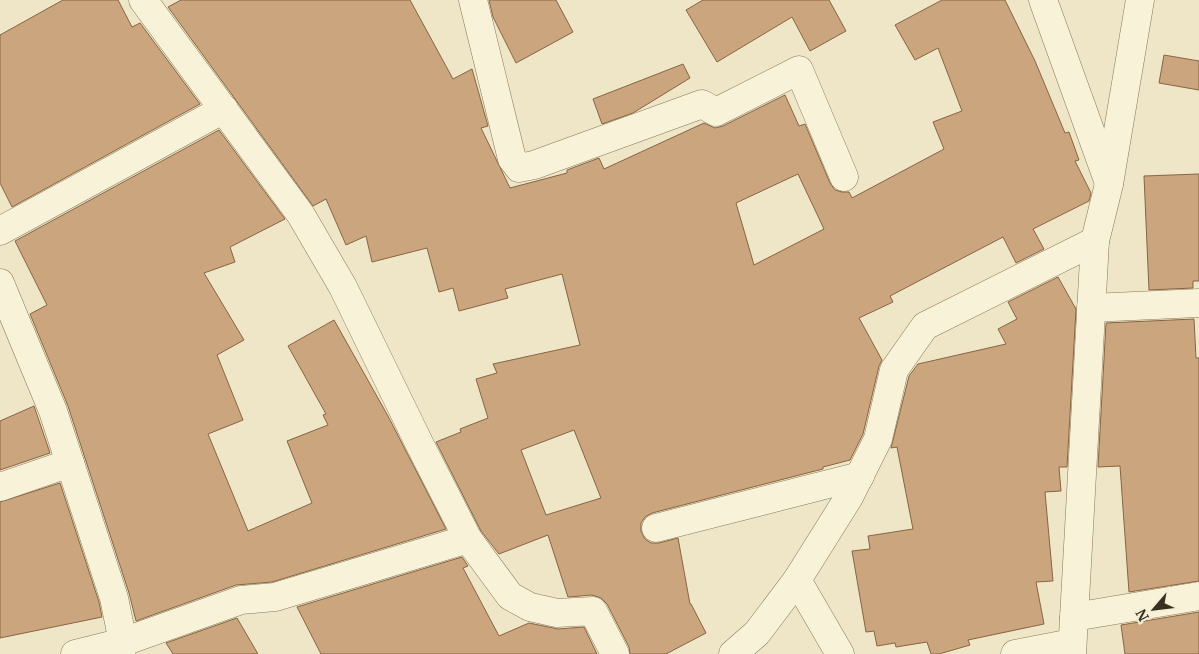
<svg xmlns="http://www.w3.org/2000/svg" width="1199" height="654" font-family="Merriweather,serif">
  <rect width="100%" height="100%" fill="#eee6c6"/>
  <g fill="#cba57d" stroke="#876542" fill-rule="evenodd">
    <polygon points="63,0 118,0 132,27 140,23 200,104 12,207 0,183 0,35"/>
    <path d="M181 0H410L453 79 472 69 488 126 481 128 510 188 567 173V170L599 158 604 169 704 123 715 128 723 126 785 95 799 126 805 124 830 183 835 190 842 192H849L852 198 944 149 933 122 962 111 938 48 915 60 895 25 942 0H1005L1035 61 1065 133 1069 132 1079 160 1075 161 1091 193 1089 201 1033 229 1044 249 1016 263 1003 237 890 296 893 302 859 318 882 360 879 366 863 434 850 460 823 467V469L815 471 652 513 645 517 641 523V531L645 539 651 543H659L678 538 690 604H691L706 633 666 654H630L629 647 607 604 601 598 592 595 568 597 548 535 499 554 481 531 436 442 461 432 460 429 488 418 476 379 497 373 493 364 580 345 562 274 505 289 508 298 459 311 453 288 439 292 427 248 372 262 366 236 346 245 326 199 313 206 168 7ZM798 174 824 229 754 265 736 203ZM574 430 601 498 546 515 521 450Z"/>
    <polygon points="489,0 556,0 573,32 516,63 493,17"/>
    <polygon points="703,0 829,0 846,31 810,51 792,17 717,62 686,10"/>
    <polygon points="1164,55 1199,61 1199,90 1159,83"/>
    <polygon points="683,64 690,78 633,113 602,124 593,99"/>
    <polygon points="219,130 285,219 230,247 235,262 204,273 244,340 217,355 243,420 208,434 248,531 312,503 287,441 328,425 323,415 326,414 288,346 334,320 388,416 446,529 272,582 236,585 136,621 129,593 68,406 30,314 47,305 15,241"/>
    <polygon points="1199,174 1199,281 1193,281 1193,288 1149,290 1144,176"/>
    <polygon points="1058,277 1076,309 1067,467 1059,467 1061,491 1045,492 1053,581 1036,582 1044,624 968,640 970,645 939,654 931,654 927,642 896,647 895,643 877,646 874,631 866,632 852,551 870,549 868,536 913,529 897,447 891,448 909,376 918,364 1006,344 998,329 1017,319 1008,302"/>
    <polygon points="1194,319 1196,358 1199,358 1199,581 1129,592 1120,466 1098,467 1106,323"/>
    <polygon points="34,406 50,453 0,470 0,421"/>
    <polygon points="60,483 99,602 102,617 0,638 0,502"/>
    <polygon points="462,557 468,566 463,568 499,636 529,623 558,629 584,627 597,654 321,654 297,607"/>
    <polygon points="1199,612 1199,654 1125,654 1121,625"/>
    <polygon points="237,618 258,654 173,654 166,643"/>
  </g>
  <g fill="none" stroke-linecap="round" stroke-linejoin="round">
    <g stroke="#89785c" stroke-width="29">
      <g id="street">
        <polyline points="143,0 301,215 343,287 420,445 468,539 510,596 530,607 557,613 593,611 615,654"/>
        <polyline points="473,0 512,159 519,168 534,165 702,104 716,112 799,70 844,177"/>
        <polyline points="1043,0 1109,183"/>
        <polyline points="0,231 224,109"/>
        <polyline points="0,283 53,411 70,463 114,598 123,642 121,654"/>
        <polyline points="1091,308 1199,303"/>
        <polyline points="0,487 70,463"/>
        <polyline points="656,528 860,476"/>
        <polyline points="797,580 840,654"/>
        <polyline points="1074,617 1199,596"/>
        <polyline points="75,654 123,642 241,600 275,597 468,539"/>
        <polyline points="733,654 757,633 797,580 849,497 878,439 894,370 925,326 1095,241"/>
        <polyline points="1015,654 1072,643"/>
        <polyline points="1072,654 1095,241 1109,184 1140,0"/>
      </g>
    </g>
    <use href="#street" stroke="#f8f2d9" stroke-width="28"/>
  </g>
  <g transform="translate(1154 609) rotate(242)" stroke="#f5efd5" stroke-width="4" paint-order="stroke">
  <path d="M0-4L9 19L0 12L-9 19Z" fill="#392f1f"/>
  <text y="-8" font-size="14" font-weight="bold" text-anchor="middle" fill="#392f1f">N</text>
  </g>
</svg>
